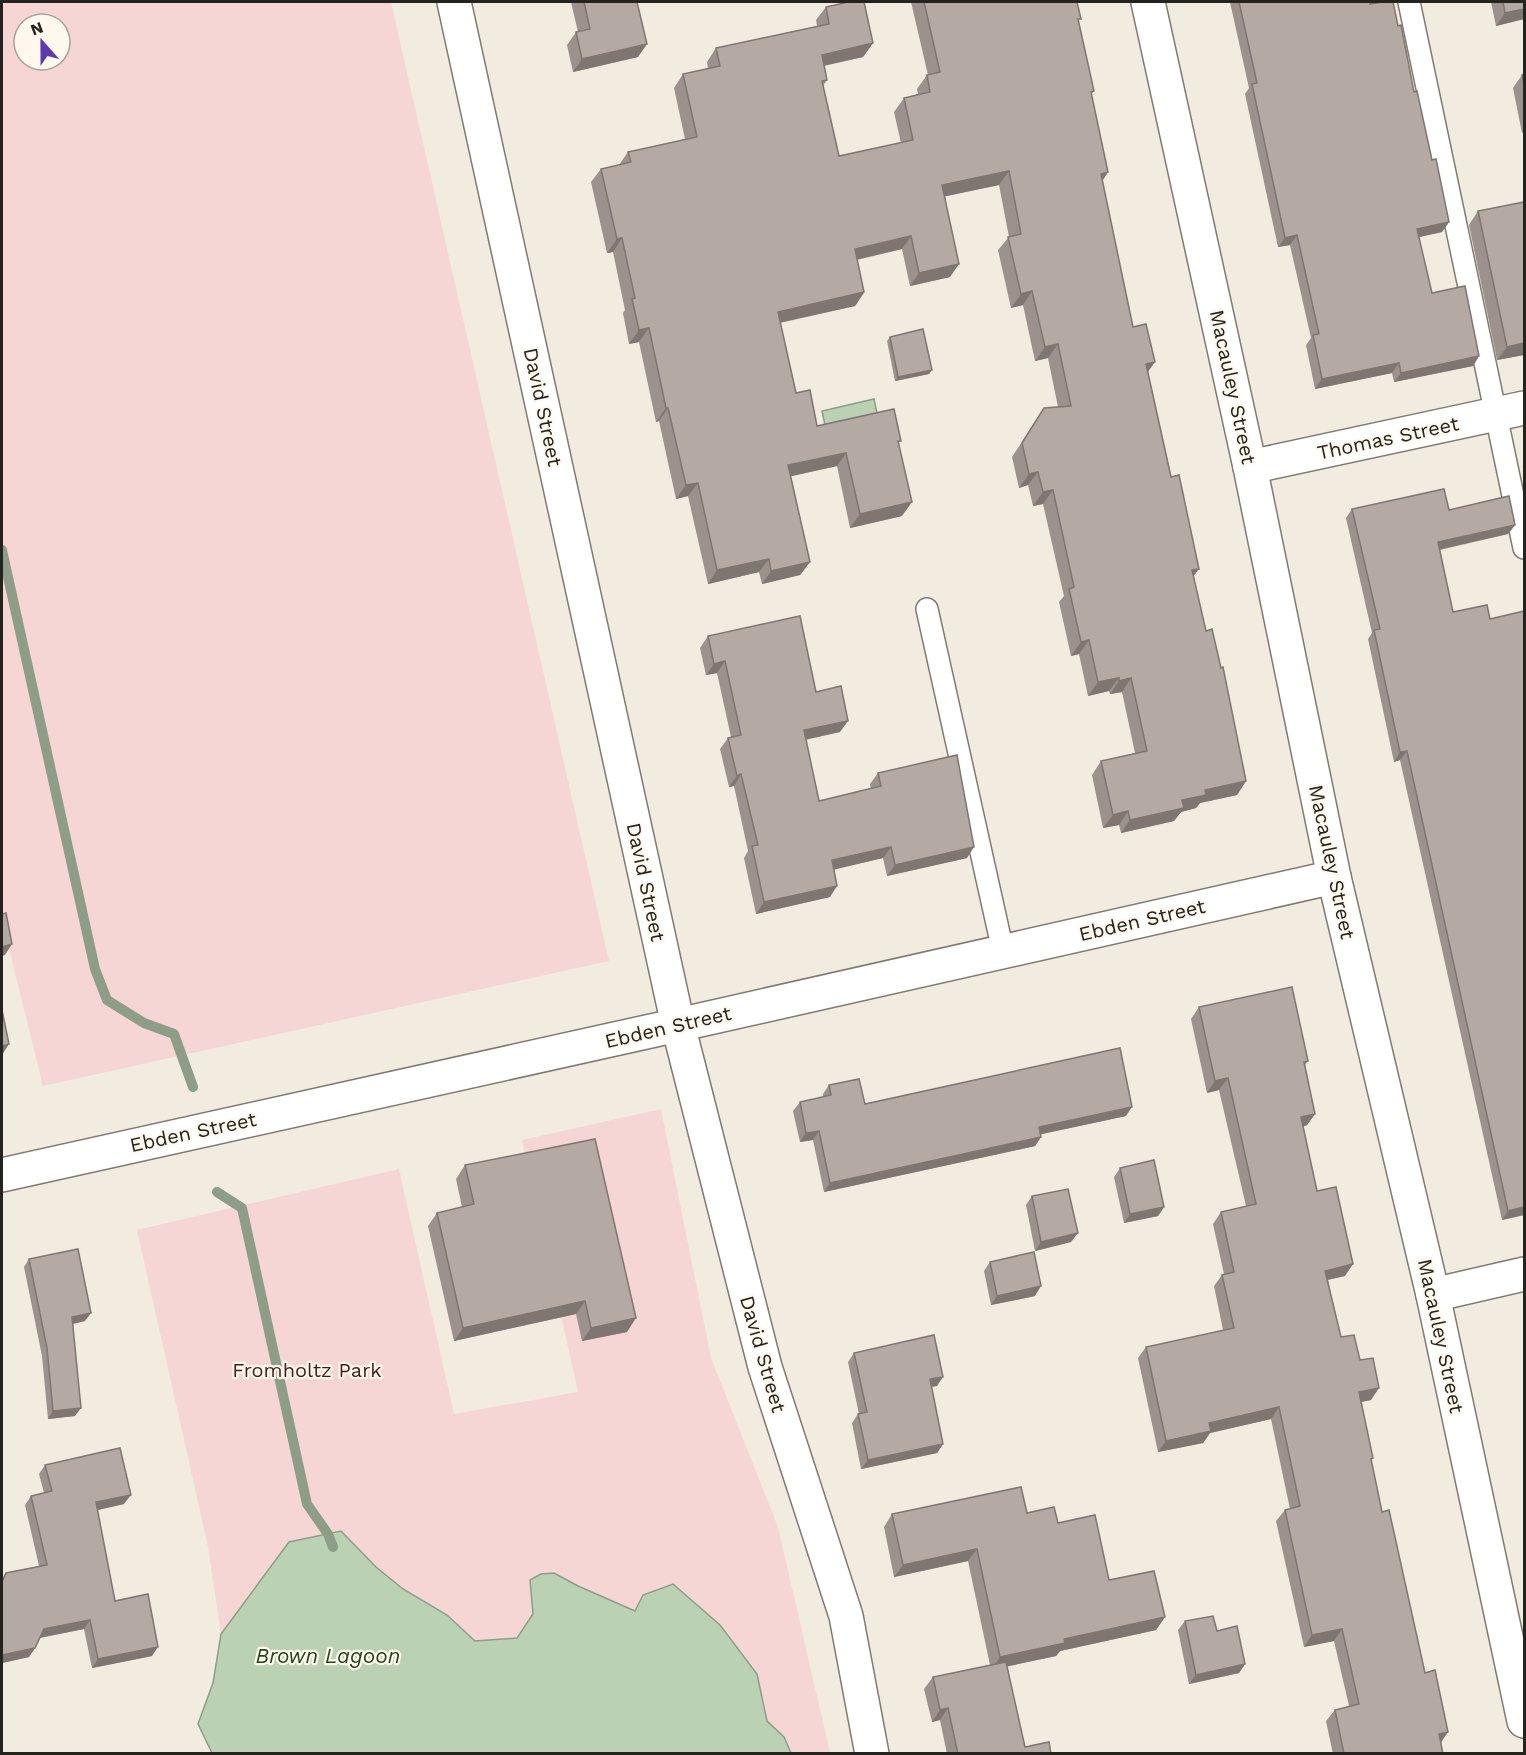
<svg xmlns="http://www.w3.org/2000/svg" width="1526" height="1755" font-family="'Work Sans',sans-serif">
  <rect width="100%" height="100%" fill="#f2ebe0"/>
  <g fill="#f5d6d5" fill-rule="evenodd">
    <path d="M2 2H391L609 961 43 1086 2 920ZM24 24H60V60H24Z"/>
    <polygon points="661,1109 711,1358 778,1527 830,1753 791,1753 784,1737 767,1721 757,1674 635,1611 578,1586 554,1573 530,1580 533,1614 516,1638 475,1641 447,1615 403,1589 376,1567 340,1531 289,1542 221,1634 208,1547 137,1230 399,1169 454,1414 578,1392 522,1140"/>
  </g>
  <g fill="#bad1b4" stroke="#8d9d87" stroke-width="1.5">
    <polygon points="874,399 878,418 826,430 822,411"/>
    <polygon points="341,1531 376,1567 403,1589 447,1615 475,1641 517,1638 533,1614 530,1580 541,1574 554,1573 578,1586 635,1611 643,1595 673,1584 720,1625 757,1674 767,1721 784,1737 791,1753 212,1753 198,1724 213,1683 221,1634 289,1542"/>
  </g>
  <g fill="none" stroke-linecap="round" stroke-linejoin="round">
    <g stroke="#8d9d87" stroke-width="10">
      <polyline points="2,550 95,969 107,1000 144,1023 174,1034 193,1087"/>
      <polyline points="217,1192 242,1208 307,1504 328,1534 333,1547"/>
    </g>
    <g stroke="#807a71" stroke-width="24">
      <g id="service">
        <polyline points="1409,2 1524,548"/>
        <polyline points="927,609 1003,951"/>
      </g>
    </g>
    <g stroke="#807a71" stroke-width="36">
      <g id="minor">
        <polyline points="1148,2 1250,467 1334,877 1433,1295 1524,1721"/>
        <polyline points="1250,467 1524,408"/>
        <polyline points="1433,1295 1524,1274"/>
        <polyline points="872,1754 846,1616 765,1367 678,1025 1334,877"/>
      </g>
    </g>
    <g stroke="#807a71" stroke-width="36">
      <polyline id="tertiary" points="2,1175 678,1025 454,2"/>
    </g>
    <use href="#service" stroke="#fff" stroke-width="21"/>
    <use href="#minor" stroke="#fff" stroke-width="33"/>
    <use href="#tertiary" stroke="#fff" stroke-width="33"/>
  </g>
  <g fill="#9c918c">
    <polygon points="571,2 637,2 638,57 573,72 567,45 576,32 578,32"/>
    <polygon points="911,2 1077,2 1078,23 1094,91 1091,95 1108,172 1102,181 1133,327 1148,372 1206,631 1246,781 1237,795 1200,803 1196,808 1181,812 1174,821 1121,833 1119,825 1103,828 1092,775 1101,761 1135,753 1122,692 1110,694 1109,691 1088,696 1079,654 1071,656 1059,602 1064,596 1043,504 1033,506 1028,485 1019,488 1012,457 1044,408 1058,407 1048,358 1035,361 1023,305 1011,308 998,250 1009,237 999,185 945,196 950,277 910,286 902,249 857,260 864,293 855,306 780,323 796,393 817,426 899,444 902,516 850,528 837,466 791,476 810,562 800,575 762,584 759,572 708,584 688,496 676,499 659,421 656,422 639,342 629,344 623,313 625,310 613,252 607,253 591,182 601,169 619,165 628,152 685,139 674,88 683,74 708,69 707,62 716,48 817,26 816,20 826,7 873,43 863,57 824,66 827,80 823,86 839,156 901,143 894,112 904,98 918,94 917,89 927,75 928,75"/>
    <polygon points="1230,2 1370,2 1370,4 1398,26 1414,92 1449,222 1442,232 1419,237 1432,293 1479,356 1473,366 1394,382 1392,373 1315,389 1306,345 1311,338 1290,245 1278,247 1245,94 1249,88"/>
    <polygon points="1491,2 1524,2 1524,19 1496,26"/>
    <polygon points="1524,74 1524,132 1522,133 1513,88 1522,75"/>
    <polygon points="1478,211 1524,355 1497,360 1469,225"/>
    <polygon points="890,337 932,370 929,374 895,381 887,341"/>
    <polygon points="1352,509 1449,510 1515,525 1508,534 1440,550 1453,612 1490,619 1524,611 1524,1215 1502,1220 1400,760 1394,762 1368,639 1372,633 1346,518"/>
    <polygon points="708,636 816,692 840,732 806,739 819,801 871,789 870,784 878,773 967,858 887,876 883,858 834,869 830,897 756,914 744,858 748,851 734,786 729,787 720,749 728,738 731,737 717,673 706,675 700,648"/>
    <polygon points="1199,1007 1308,1061 1305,1065 1315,1114 1307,1125 1303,1127 1317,1191 1345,1276 1328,1280 1341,1337 1360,1360 1371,1400 1361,1402 1371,1461 1382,1512 1443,1754 1333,1754 1326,1721 1335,1710 1349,1706 1334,1641 1304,1647 1276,1521 1285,1510 1290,1509 1271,1419 1210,1433 1203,1443 1158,1452 1138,1358 1146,1347 1223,1330 1214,1286 1222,1275 1224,1274 1213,1224 1221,1212 1246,1206 1219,1090 1207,1093 1191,1019"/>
    <polygon points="829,1085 865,1104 1126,1116 1041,1134 1041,1137 1035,1146 824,1192 813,1140 800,1142 793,1111 800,1102 823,1097 823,1094"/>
    <polygon points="465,1165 627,1332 582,1341 576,1314 454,1341 428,1226 437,1213 462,1207 456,1179"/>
    <polygon points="1120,1168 1164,1207 1158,1216 1124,1223 1114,1177"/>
    <polygon points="1032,1196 1071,1242 1035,1251 1026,1205"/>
    <polygon points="29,1259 85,1321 73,1324 75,1416 48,1419 42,1356 24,1267"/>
    <polygon points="990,1262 1035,1296 991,1305 984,1271"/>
    <polygon points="854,1353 937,1386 931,1387 943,1444 937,1453 861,1469 852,1423 858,1414 859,1414 848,1362"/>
    <polygon points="45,1465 124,1504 97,1510 115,1601 152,1656 92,1668 84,1629 40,1638 35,1648 29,1657 2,1663 2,1579 6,1573 39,1566 25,1505 31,1496 44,1493 39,1474"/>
    <polygon points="1027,1513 1058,1523 1109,1580 1165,1617 1156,1630 1060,1651 1056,1656 1007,1666 1025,1747 1051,1754 947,1754 940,1720 932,1722 924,1689 933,1677 990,1665 968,1561 894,1577 884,1527 892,1514"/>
    <polygon points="1185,1621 1217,1631 1245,1664 1239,1673 1189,1684 1178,1630"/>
  </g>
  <g fill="#7f7672">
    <polygon points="1524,9 1524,19 1496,26 1505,13"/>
    <polygon points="873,43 863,57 812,68 822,55"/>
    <polygon points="647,44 638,57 573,72 582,59"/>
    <polygon points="1009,171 999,185 933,199 942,185"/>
    <polygon points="1108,172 1099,186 1101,174"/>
    <polygon points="1449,222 1442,232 1410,239 1417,229"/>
    <polygon points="1297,235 1290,245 1278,247 1285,238"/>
    <polygon points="911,236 902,249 845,262 855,249"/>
    <polygon points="622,238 613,252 607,253 617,239"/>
    <polygon points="959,264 950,277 910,286 919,273"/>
    <polygon points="1032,291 1023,305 1011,308 1021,294"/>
    <polygon points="864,292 855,306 768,325 778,312"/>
    <polygon points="649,328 639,342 629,344 639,330"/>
    <polygon points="1524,343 1524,355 1497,360 1507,347"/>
    <polygon points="1058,344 1048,358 1035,361 1045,347"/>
    <polygon points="1479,356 1473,366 1394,382 1401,373"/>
    <polygon points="1155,362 1145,376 1146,364"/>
    <polygon points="1399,363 1392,373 1315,389 1322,379"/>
    <polygon points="932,370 929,374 895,381 898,377"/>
    <polygon points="666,408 668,408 659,421 656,422"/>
    <polygon points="846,453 837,466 779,479 788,465"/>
    <polygon points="1038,472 1028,485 1019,488 1029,474"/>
    <polygon points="698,483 688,496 676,499 686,485"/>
    <polygon points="1053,490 1043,504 1033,506 1043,492"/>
    <polygon points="912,502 902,516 850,528 860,514"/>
    <polygon points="1515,525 1508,534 1431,551 1438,542"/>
    <polygon points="769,559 759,572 708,584 717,570"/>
    <polygon points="810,562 800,575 762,584 771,571"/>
    <polygon points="1199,569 1189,582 1192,570"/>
    <polygon points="1089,640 1079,654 1071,656 1081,642"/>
    <polygon points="725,661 717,673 706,675 714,664"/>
    <polygon points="1119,678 1109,691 1088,696 1098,682"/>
    <polygon points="1131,678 1122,692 1110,694 1119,681"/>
    <polygon points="848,721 840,732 796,742 804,730"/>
    <polygon points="1407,751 1400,760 1394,762 1400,752"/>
    <polygon points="741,774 734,786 729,787 737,776"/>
    <polygon points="1246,781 1237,795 1200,803 1196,808 1181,812 1174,821 1121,833 1130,820 1205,790"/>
    <polygon points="1128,811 1119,825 1103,828 1113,815"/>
    <polygon points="891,847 883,858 824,872 832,860"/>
    <polygon points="974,847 967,858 887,876 895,865"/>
    <polygon points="837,886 830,897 756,914 764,902"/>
    <polygon points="12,944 5,955 2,956 2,947"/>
    <polygon points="9,1044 2,1055 2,1046"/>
    <polygon points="1228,1078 1219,1090 1207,1093 1215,1081"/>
    <polygon points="1132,1107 1126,1116 1033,1136 1039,1127"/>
    <polygon points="1315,1114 1307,1125 1293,1129 1301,1117"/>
    <polygon points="819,1131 813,1140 800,1142 806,1133"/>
    <polygon points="1041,1137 1035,1146 824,1192 830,1183"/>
    <polygon points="1164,1207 1158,1216 1124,1223 1130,1214"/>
    <polygon points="1524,1207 1524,1215 1502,1220 1508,1211"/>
    <polygon points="1078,1233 1071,1242 1035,1251 1041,1242"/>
    <polygon points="1353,1264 1345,1276 1317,1282 1325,1271"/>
    <polygon points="1041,1286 1035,1296 991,1305 997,1296"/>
    <polygon points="585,1301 576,1314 454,1341 463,1328"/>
    <polygon points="91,1313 85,1321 66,1325 72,1317"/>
    <polygon points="636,1318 627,1332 582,1341 591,1328"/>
    <polygon points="943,1377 937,1386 923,1388 930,1379"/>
    <polygon points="1379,1388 1371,1400 1350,1404 1359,1392"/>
    <polygon points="1279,1407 1271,1419 1210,1433 1203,1443 1158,1452 1166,1441 1209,1423"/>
    <polygon points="81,1408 75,1416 48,1419 53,1411"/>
    <polygon points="943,1444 937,1453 861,1469 868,1460"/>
    <polygon points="131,1495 124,1504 89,1512 96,1502"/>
    <polygon points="977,1549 968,1561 894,1577 903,1565"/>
    <polygon points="1165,1617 1156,1630 1060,1651 1056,1656 991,1670 1000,1657 1064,1639"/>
    <polygon points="90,1620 84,1629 38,1638 44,1629"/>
    <polygon points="1342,1629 1334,1641 1304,1647 1312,1635"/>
    <polygon points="158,1647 152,1656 92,1668 98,1659"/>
    <polygon points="35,1648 29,1657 2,1663 2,1655"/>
    <polygon points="1245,1664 1239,1673 1189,1684 1196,1675"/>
    <polygon points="948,1708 940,1720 932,1722 940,1710"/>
    <polygon points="1448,1732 1440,1744 1439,1734"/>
  </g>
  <g fill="#b5a9a3" stroke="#7f7672" stroke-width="1.5">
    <polygon points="584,2 637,2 647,44 582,59 576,32 590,29"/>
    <polygon points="848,2 864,2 873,43 822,55 827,80 822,81 839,156 913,140 904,98 930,92 927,75 940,72 924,2 1077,2 1081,19 1078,19 1094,91 1091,92 1108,172 1101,174 1133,327 1146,324 1155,362 1146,364 1171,477 1179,475 1199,569 1192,570 1206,631 1212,629 1221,668 1223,667 1246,781 1205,790 1206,795 1182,800 1184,808 1130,820 1128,811 1113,815 1101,761 1147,751 1131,678 1119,681 1119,678 1098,682 1089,640 1081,642 1069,589 1074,587 1053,490 1043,492 1038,472 1029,474 1022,443 1044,408 1071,406 1058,344 1045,347 1032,291 1021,294 1008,237 1021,234 1009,171 942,185 959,264 919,273 911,236 855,249 864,292 778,312 796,393 810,390 817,426 894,409 901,441 898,441 912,502 860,514 846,453 788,465 810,562 771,571 769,559 717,570 698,483 686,485 668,408 666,408 649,328 639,330 632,299 635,298 622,238 617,239 601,169 631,162 628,152 697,137 683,74 720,66 716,48 829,24 826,7"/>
    <polygon points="1239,2 1370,2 1370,4 1382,2 1393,2 1398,26 1401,25 1414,92 1417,91 1432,160 1436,159 1449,222 1417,229 1432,293 1465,286 1479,356 1401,373 1399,363 1322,379 1313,335 1319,334 1297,235 1285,238 1252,84 1257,83"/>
    <polygon points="1503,2 1524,2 1524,9 1505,13"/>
    <polygon points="1524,74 1524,85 1522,75"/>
    <polygon points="1524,202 1524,343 1507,347 1478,211"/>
    <polygon points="923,329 932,370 898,377 890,337"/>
    <polygon points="1444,489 1449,510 1509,496 1515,525 1438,542 1453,612 1487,605 1490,619 1524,611 1524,1207 1508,1211 1407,751 1400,752 1374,630 1380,629 1352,509"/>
    <polygon points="800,616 816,692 841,686 848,721 804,730 819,801 881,786 878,773 957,755 974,847 895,865 891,847 832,860 837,886 764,902 752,846 758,845 741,774 737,776 728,738 741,735 725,661 714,664 708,636"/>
    <polygon points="6,913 12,944 2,947 2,914"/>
    <polygon points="1292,987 1308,1061 1304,1062 1315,1114 1301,1117 1317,1191 1336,1187 1353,1264 1325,1271 1341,1337 1354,1335 1360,1360 1373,1358 1379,1388 1359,1392 1373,1458 1371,1459 1382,1512 1389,1510 1425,1673 1435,1670 1448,1732 1439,1734 1443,1754 1344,1754 1335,1710 1359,1704 1342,1629 1312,1635 1285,1510 1300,1506 1279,1407 1209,1423 1211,1431 1166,1441 1146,1347 1234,1328 1222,1275 1234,1272 1221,1212 1256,1204 1228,1078 1215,1081 1199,1007"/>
    <polygon points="2,1010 9,1044 2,1046"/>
    <polygon points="1120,1048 1132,1107 1039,1127 1041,1137 830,1183 819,1131 806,1133 800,1102 831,1095 829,1085 859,1079 865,1104"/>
    <polygon points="595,1139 636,1318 591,1328 585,1301 463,1328 437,1213 474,1204 465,1165"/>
    <polygon points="1154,1160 1164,1207 1130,1214 1120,1168"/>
    <polygon points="1068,1189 1078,1233 1041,1242 1032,1196"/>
    <polygon points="78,1249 91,1313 72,1317 81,1408 53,1411 47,1348 29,1259"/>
    <polygon points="1034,1252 1041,1286 997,1296 990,1262"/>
    <polygon points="934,1335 943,1377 930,1379 943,1444 868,1460 858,1414 867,1412 854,1353"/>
    <polygon points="120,1448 131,1495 96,1502 115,1601 148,1594 158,1647 98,1659 90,1620 44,1629 35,1648 2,1655 2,1582 6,1573 47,1565 31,1496 52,1491 45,1465"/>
    <polygon points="1021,1487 1027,1513 1054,1507 1058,1523 1095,1515 1109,1580 1154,1571 1165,1617 1064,1639 1065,1643 1000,1657 977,1549 903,1565 892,1514"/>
    <polygon points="1213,1616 1217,1631 1237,1626 1245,1664 1196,1675 1185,1621"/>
    <polygon points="1006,1662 1025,1747 1049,1742 1051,1754 958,1754 948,1708 940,1710 933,1677"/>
  </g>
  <g text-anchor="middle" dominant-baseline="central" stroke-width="4.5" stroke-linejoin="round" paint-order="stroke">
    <g font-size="20" fill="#25231e" stroke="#fef8ef">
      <text transform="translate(1233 387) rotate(78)">Macauley Street</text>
      <text transform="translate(543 407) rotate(78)">David Street</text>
      <text transform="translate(1388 438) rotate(-12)">Thomas Street</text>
      <text transform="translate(1332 862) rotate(78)">Macauley Street</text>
      <text transform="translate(646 882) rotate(78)">David Street</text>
      <text transform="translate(1142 920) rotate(-13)">Ebden Street</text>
      <text transform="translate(668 1027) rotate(-13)">Ebden Street</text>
      <text transform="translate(193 1132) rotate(-12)">Ebden Street</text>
      <text transform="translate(1441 1336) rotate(78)">Macauley Street</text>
      <text transform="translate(763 1354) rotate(74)">David Street</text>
    </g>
    <g font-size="20" fill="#4b191a" stroke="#fef8ef">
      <text x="307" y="1370">Fromholtz Park</text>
    </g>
    <g font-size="21" font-style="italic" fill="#23441b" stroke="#fef8ef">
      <text x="328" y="1655">Brown Lagoon</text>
    </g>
  </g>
  <rect width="1526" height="1755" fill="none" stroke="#25231e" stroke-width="6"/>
  <g transform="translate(42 42) rotate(339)"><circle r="28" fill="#fef8ef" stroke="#a7a39b" stroke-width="1.5"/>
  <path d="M0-4.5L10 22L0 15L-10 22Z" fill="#5d38b0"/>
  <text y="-9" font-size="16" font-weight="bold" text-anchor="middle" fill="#25231e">N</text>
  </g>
</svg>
